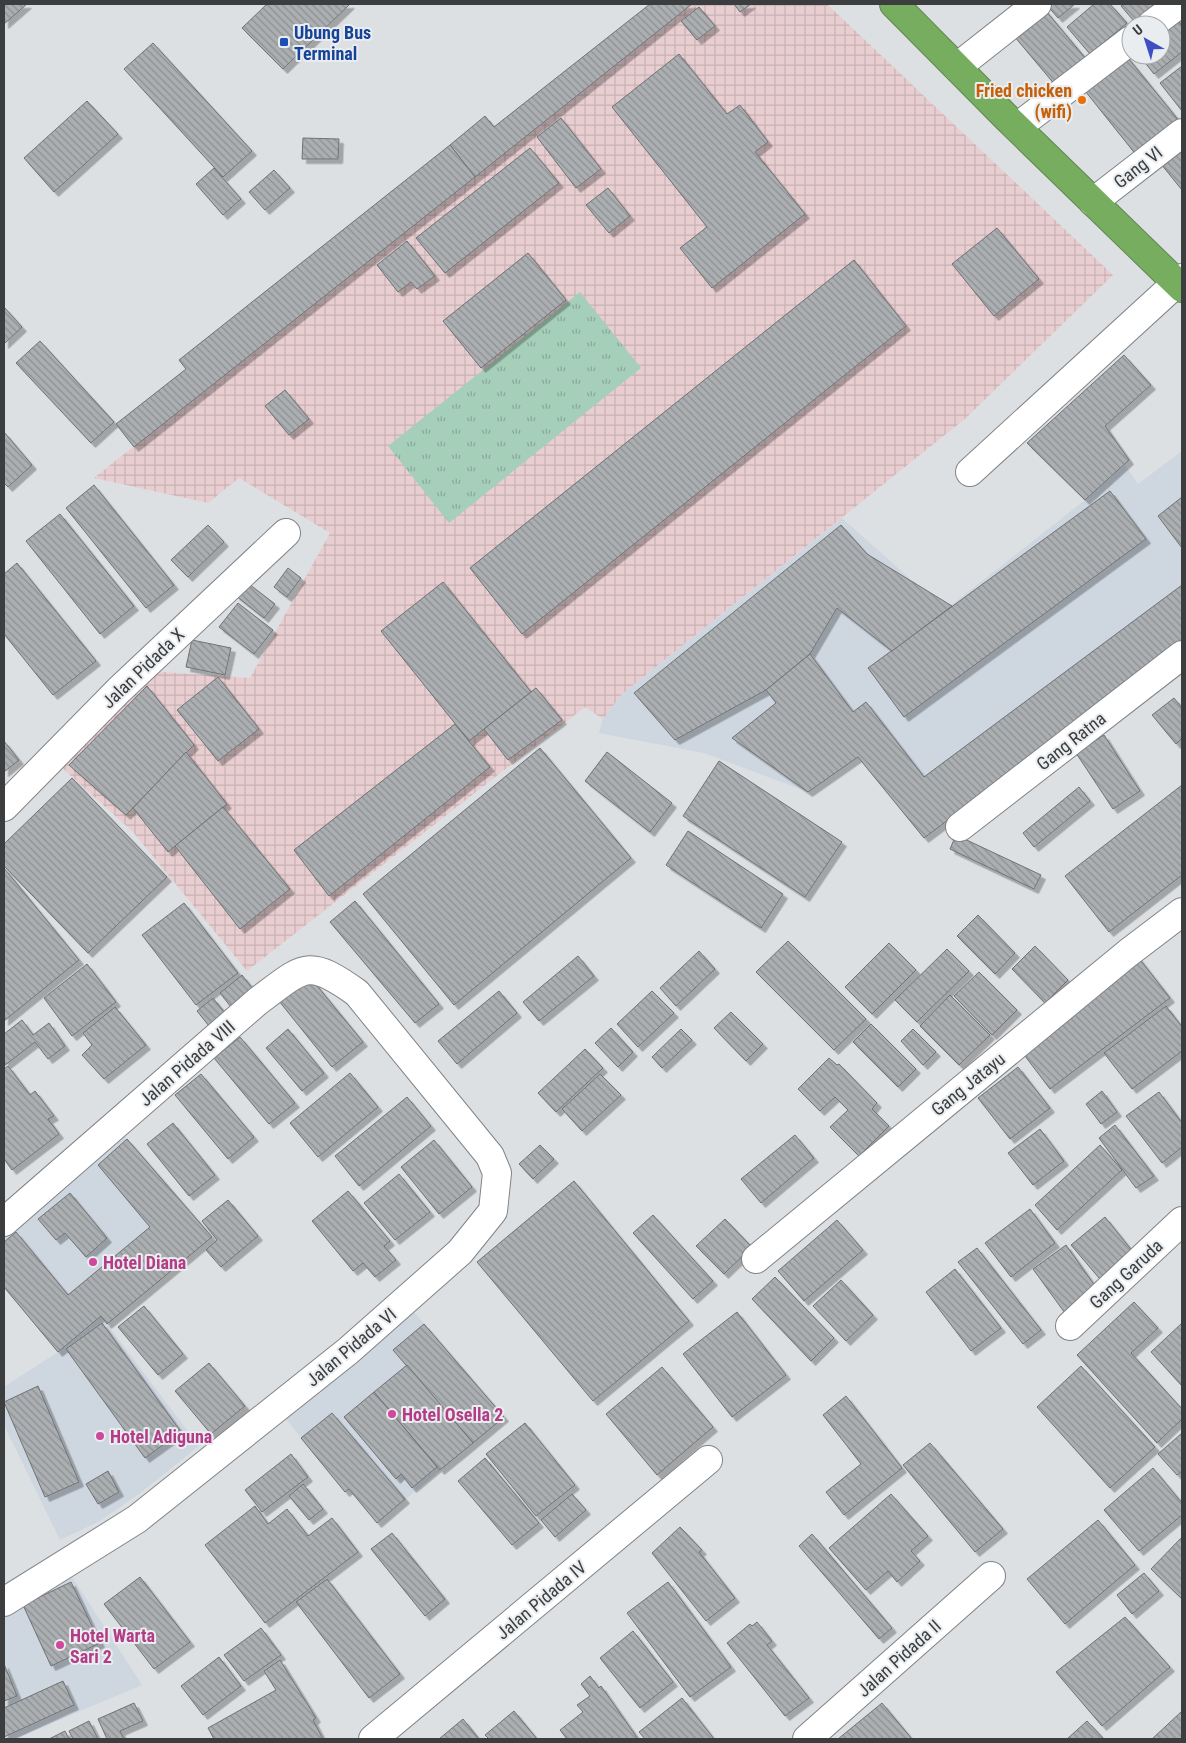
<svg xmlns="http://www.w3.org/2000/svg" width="1186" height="1743" font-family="'Roboto Condensed',sans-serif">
  <defs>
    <pattern id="industrial-grid" width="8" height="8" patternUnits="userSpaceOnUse" patternTransform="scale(1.25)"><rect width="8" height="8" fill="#e8ced1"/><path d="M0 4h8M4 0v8" fill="none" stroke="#c8b2b4"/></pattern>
    <pattern id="grass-tufts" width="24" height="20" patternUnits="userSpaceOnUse" patternTransform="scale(1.25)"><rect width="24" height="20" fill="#a6cfba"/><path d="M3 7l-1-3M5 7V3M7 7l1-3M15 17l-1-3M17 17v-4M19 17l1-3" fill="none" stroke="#88a999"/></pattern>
    <pattern id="building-back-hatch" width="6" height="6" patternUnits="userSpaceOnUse" patternTransform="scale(1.25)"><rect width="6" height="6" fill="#acafb2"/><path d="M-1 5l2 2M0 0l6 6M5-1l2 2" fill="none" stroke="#8d9092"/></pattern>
    <filter id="shadow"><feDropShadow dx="4.5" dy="4.5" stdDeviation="0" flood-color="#0004"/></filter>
  </defs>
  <rect width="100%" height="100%" fill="#dde0e3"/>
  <g fill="#ced6e0">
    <polygon points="1182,451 1182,645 924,838 858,757 808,792 704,753 599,733 603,719 622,694 842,518 945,610 1085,500 1125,465 1138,484"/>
    <polygon points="118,1129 212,1237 107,1324 199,1446 139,1494 100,1521 60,1540 4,1425 4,1387 58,1352 4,1287 4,1233"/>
    <polygon points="409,1306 504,1417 377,1523 349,1489 345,1492 280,1411"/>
    <polygon points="72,1577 142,1685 14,1739 4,1739 4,1606"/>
  </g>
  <polygon fill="url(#industrial-grid)" points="692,4 827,4 1113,275 966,418 622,694 603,719 585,707 247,971 133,832 59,765 149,671 250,678 330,533 239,478 208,503 94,478"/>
  <polygon fill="url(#grass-tufts)" points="580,292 641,368 449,523 388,446"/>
  <g fill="url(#building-back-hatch)" stroke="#6f7175" filter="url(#shadow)">
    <polygon points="4,4 27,4 4,24"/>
    <polygon points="267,4 350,4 283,69 242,28"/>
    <polygon points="650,4 692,4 475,177 450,145 485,116 494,127"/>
    <polygon points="734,4 751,4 740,12"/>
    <polygon points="1040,4 1087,60 1056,86 1009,30"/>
    <polygon points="1046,4 1075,4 1058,18"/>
    <polygon points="1094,4 1110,4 1127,23 1090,54 1067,27"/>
    <polygon points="1124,4 1155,4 1134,21 1121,6"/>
    <polygon points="699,7 715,26 697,40 681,21"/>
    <polygon points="1172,12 1182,26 1182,52 1154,74 1139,55 1161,55 1161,25"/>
    <polygon points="153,43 252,151 223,177 124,69"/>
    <polygon points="1124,53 1180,122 1137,156 1082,87"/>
    <polygon points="679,54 727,114 740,105 768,142 755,152 805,214 712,288 680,248 707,227 612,107"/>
    <polygon points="1182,66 1182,111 1160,83"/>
    <polygon points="87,101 118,134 54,192 24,158"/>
    <polygon points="561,118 601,169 576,188 537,137"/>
    <polygon points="303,138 339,139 338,159 302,159"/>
    <polygon points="450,145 475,177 134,447 116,424 186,369 179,360"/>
    <polygon points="1182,147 1182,190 1161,164"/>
    <polygon points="530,148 559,183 445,273 416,238"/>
    <polygon points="214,168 241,199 223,215 196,184"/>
    <polygon points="274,170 290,188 265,210 249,192"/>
    <polygon points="608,188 630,216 609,233 586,205"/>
    <polygon points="997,228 1039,279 994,316 952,264"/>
    <polygon points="407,241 435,276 417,289 411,282 398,292 377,265"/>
    <polygon points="528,253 566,300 481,368 443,321"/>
    <polygon points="854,260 906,326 522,634 470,568"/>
    <polygon points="4,307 22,327 4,344"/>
    <polygon points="40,341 114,422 91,443 16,363"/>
    <polygon points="1124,355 1151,385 1105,426 1129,460 1085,500 1027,443"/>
    <polygon points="285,390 309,419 289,435 265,406"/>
    <polygon points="4,432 32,465 8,487 4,483"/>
    <polygon points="94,485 174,585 146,608 66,508"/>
    <polygon points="1110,491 1146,539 904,717 868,668"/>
    <polygon points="1182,497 1182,548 1158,516"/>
    <polygon points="60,514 134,606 100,634 26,541"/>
    <polygon points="208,525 224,542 188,577 171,560"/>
    <polygon points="841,525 867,554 952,606 892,651 837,608 810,654 766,690 675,740 634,693"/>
    <polygon points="17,563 96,661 53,695 4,634 4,574"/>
    <polygon points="288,568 301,578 287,597 274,587"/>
    <polygon points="245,581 275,604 264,618 235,595"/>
    <polygon points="443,582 531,692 469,741 381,631"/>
    <polygon points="1182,585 1182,645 924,838 858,757 808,792 732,738 776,703 766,690 810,654 853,712 866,702 924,777"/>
    <polygon points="238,603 273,630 254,654 219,627"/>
    <polygon points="192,640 231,648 225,675 186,667"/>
    <polygon points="218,677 259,729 218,761 177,710"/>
    <polygon points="147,686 194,745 126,815 69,765"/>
    <polygon points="536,688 562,720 508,760 484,729"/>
    <polygon points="1174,698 1182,708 1182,738 1176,744 1152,715"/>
    <polygon points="455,724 490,767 329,896 294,850"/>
    <polygon points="1104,735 1140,791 1113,809 1076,753"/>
    <polygon points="4,741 19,760 4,772"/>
    <polygon points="540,748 631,858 454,1005 363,894"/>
    <polygon points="186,752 227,804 168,852 133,808"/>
    <polygon points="607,752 672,803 650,832 585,781"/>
    <polygon points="719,761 842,842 805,897 683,816"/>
    <polygon points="72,778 167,877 88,953 4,866 4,844"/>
    <polygon points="1182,785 1182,875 1109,932 1065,876"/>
    <polygon points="1079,787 1090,801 1034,847 1023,833"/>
    <polygon points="223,807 290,889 240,929 175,846"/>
    <polygon points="688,831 783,894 761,928 666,865"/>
    <polygon points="956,835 1041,875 1034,889 950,849"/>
    <polygon points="4,868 79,960 4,1021"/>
    <polygon points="355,901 439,1004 415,1023 330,922"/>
    <polygon points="184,903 238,973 196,1005 142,935"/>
    <polygon points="978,915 1015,953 995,974 957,936"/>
    <polygon points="788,941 866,1019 834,1050 756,972"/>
    <polygon points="889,943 916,970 872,1014 845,987"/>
    <polygon points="1035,946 1068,980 1045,1003 1012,969"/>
    <polygon points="947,949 969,971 917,1022 895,1000"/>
    <polygon points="699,951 715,969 676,1006 660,988"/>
    <polygon points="578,956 594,976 539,1021 523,1002"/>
    <polygon points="1138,957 1170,998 1050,1089 1019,1048"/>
    <polygon points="87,964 116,1002 72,1036 44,998"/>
    <polygon points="979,972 1017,1010 992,1035 954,996"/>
    <polygon points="242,975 253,989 231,1007 220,993"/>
    <polygon points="309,976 363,1042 332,1067 279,1001"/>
    <polygon points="499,991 517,1013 457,1064 438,1041"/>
    <polygon points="652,991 674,1013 638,1047 617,1024"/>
    <polygon points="950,995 990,1035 959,1065 920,1026"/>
    <polygon points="213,998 225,1013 209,1026 197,1011"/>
    <polygon points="1166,1006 1182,1027 1182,1051 1132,1089 1104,1053"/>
    <polygon points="115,1007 146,1045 104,1079 82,1055 92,1045 83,1033"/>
    <polygon points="731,1012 763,1044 746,1061 714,1028"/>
    <polygon points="22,1020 33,1035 49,1023 65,1046 48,1059 35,1042 4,1066 4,1034"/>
    <polygon points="871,1024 916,1069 898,1087 853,1042"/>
    <polygon points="611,1028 633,1052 618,1067 595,1043"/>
    <polygon points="288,1029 324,1073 302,1091 266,1048"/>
    <polygon points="681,1029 692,1040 662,1068 652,1057"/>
    <polygon points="913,1029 936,1052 923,1065 901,1041"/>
    <polygon points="240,1037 295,1103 269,1124 214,1058"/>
    <polygon points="585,1049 603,1068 556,1112 538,1093"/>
    <polygon points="829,1058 837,1065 839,1064 877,1103 872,1109 889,1126 859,1156 830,1127 848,1110 835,1097 820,1111 798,1089"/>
    <polygon points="8,1066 30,1095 35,1091 54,1116 48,1119 59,1134 12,1170 4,1159 4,1069"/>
    <polygon points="1018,1067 1050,1108 1010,1139 978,1098"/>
    <polygon points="350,1073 378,1107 318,1157 290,1123"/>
    <polygon points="201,1074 254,1137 228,1159 175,1095"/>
    <polygon points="600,1074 621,1095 582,1131 562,1109"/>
    <polygon points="1102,1091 1117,1112 1101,1124 1086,1104"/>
    <polygon points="1159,1092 1182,1123 1182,1147 1162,1163 1126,1116"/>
    <polygon points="407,1097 431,1126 359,1186 335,1156"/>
    <polygon points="173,1123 215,1175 189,1196 147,1144"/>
    <polygon points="1115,1125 1154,1176 1136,1188 1099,1138"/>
    <polygon points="1040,1129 1064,1161 1033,1185 1008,1153"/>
    <polygon points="795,1135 814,1158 761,1203 741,1179"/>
    <polygon points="127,1139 212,1237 107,1324 101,1316 58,1352 4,1287 4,1242 16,1232 68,1295 150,1227 98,1165"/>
    <polygon points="434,1140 472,1187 439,1214 401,1167"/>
    <polygon points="540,1145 554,1159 533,1179 519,1164"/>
    <polygon points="1100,1145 1122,1170 1057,1230 1035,1205"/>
    <polygon points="399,1174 430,1212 395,1240 364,1203"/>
    <polygon points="574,1181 689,1321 593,1401 477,1262"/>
    <polygon points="348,1191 390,1241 384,1246 396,1260 375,1277 363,1263 353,1271 312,1221"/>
    <polygon points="70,1193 107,1238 86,1257 65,1233 56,1240 38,1219"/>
    <polygon points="228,1200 258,1236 221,1267 206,1250 217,1240 202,1221"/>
    <polygon points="1030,1209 1055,1243 1011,1277 985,1243"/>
    <polygon points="653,1215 713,1281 693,1299 633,1233"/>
    <polygon points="1105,1217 1138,1258 1105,1285 1071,1245"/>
    <polygon points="725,1219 752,1247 724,1274 696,1246"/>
    <polygon points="837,1220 863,1250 804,1301 778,1271"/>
    <polygon points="1066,1245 1102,1296 1070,1320 1033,1269"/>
    <polygon points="977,1248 1041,1330 1023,1344 958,1262"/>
    <polygon points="955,1269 1001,1328 971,1351 926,1292"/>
    <polygon points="775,1277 834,1338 811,1361 752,1299"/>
    <polygon points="841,1280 873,1315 846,1341 813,1306"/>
    <polygon points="1134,1302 1158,1328 1131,1353 1182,1409 1182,1419 1157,1443 1077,1355"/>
    <polygon points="144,1306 183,1354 158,1375 118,1327"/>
    <polygon points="737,1312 786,1375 732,1417 683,1354"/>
    <polygon points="102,1323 181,1432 145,1458 66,1349"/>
    <polygon points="1182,1323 1182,1386 1151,1352"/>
    <polygon points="424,1324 504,1417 473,1443 393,1350"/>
    <polygon points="209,1363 245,1406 211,1434 175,1391"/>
    <polygon points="407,1365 473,1443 440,1470 374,1392"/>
    <polygon points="1081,1366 1155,1447 1110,1488 1037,1407"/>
    <polygon points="662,1367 713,1427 657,1475 606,1414"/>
    <polygon points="38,1386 79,1482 45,1497 4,1402"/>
    <polygon points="374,1392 437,1467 412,1488 401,1474 396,1479 344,1417"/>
    <polygon points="846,1396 902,1468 844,1515 826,1492 861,1464 823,1415"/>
    <polygon points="332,1413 405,1499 377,1523 349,1489 345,1492 301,1438"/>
    <polygon points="525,1423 575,1485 536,1516 486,1454"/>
    <polygon points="1182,1433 1182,1471 1177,1475 1158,1454"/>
    <polygon points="930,1443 1003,1529 975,1552 903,1465"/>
    <polygon points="291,1454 308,1477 262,1512 245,1490"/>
    <polygon points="485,1458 539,1523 512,1545 458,1481"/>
    <polygon points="1153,1468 1182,1503 1182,1515 1139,1551 1104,1510"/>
    <polygon points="108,1471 119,1492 98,1504 86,1484"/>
    <polygon points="303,1484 323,1509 309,1520 289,1496"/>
    <polygon points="572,1494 586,1510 555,1537 541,1520"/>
    <polygon points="891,1494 928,1536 911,1551 920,1561 897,1582 888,1571 866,1590 829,1548"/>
    <polygon points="255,1506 268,1524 287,1509 308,1536 332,1518 358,1552 265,1623 205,1545"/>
    <polygon points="1098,1520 1135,1565 1065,1624 1027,1579"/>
    <polygon points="680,1527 702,1550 699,1552 735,1598 706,1621 652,1553"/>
    <polygon points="392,1533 445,1599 425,1616 371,1549"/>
    <polygon points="812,1534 892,1628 879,1639 799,1546"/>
    <polygon points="1182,1537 1182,1599 1151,1569"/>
    <polygon points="1144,1573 1159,1591 1132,1614 1117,1595"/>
    <polygon points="140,1577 190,1642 154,1669 104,1604"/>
    <polygon points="327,1579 400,1674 369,1698 296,1602"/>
    <polygon points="71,1582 100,1643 51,1666 23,1605"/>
    <polygon points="668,1582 731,1667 690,1697 627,1613"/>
    <polygon points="1125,1617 1170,1667 1102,1726 1056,1672"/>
    <polygon points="757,1622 772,1641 767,1645 809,1698 785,1716 727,1643 750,1624 752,1626"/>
    <polygon points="261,1628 281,1655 244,1681 224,1655"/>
    <polygon points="633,1631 673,1682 640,1708 600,1658"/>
    <polygon points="219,1657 241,1686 203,1715 181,1686"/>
    <polygon points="280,1660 316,1718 313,1720 323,1739 214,1739 208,1728 276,1690 264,1671"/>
    <polygon points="4,1664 17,1696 4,1701"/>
    <polygon points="590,1676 599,1688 601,1686 638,1739 567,1739 560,1730 583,1712 577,1705 590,1696 581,1684"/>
    <polygon points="63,1681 74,1705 4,1737 4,1708"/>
    <polygon points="682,1698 714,1739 645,1739 639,1732"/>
    <polygon points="134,1703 143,1721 120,1731 124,1739 107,1739 98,1719"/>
    <polygon points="882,1703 912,1739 838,1739"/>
    <polygon points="514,1711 537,1739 489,1739 485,1735"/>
    <polygon points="1182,1711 1182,1739 1152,1739"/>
    <polygon points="463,1719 479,1739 439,1739"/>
    <polygon points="89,1721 98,1739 73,1739 69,1731"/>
    <polygon points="1087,1721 1104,1739 1067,1739"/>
    <polygon points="65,1731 69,1739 49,1739"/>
  </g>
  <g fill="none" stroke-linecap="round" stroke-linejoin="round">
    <g stroke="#818387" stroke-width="30">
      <g id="minor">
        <polyline points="1151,25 1179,4"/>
        <polyline points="957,67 1037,4"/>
        <polyline points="1017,127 1131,40"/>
        <polyline points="1093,202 1182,133"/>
        <polyline points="970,472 1182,278"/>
        <polyline points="4,807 119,690 286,533"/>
        <polyline points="960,827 1182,655"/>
        <path d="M4 1222 258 1001C304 967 307 957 357 993L490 1156 497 1173 493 1211 460 1252 348 1351 137 1519 4 1602"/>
        <polyline points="756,1259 1128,953 1182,912"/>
        <polyline points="1070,1326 1182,1221"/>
        <polyline points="373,1739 708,1460"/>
        <polyline points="807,1739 991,1576"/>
      </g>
    </g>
    <g stroke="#628653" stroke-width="30">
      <polyline id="highway" points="894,4 1007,118 1182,288"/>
    </g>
    <use href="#minor" stroke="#fff" stroke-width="28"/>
    <use href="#highway" stroke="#77ad5f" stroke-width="28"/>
  </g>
  <rect fill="#1a4fb4" stroke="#eaedf0" stroke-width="2" x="279" y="37" width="10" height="10" rx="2.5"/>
  <circle fill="#e8710a" stroke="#eaedf0" stroke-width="2" cx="1082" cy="100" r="5"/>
  <g fill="#d1479c" stroke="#eaedf0" stroke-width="2">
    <circle cx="93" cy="1262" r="5"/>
    <circle cx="392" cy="1414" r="5"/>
    <circle cx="100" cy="1436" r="5"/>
    <circle cx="60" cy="1645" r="5"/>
  </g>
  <g text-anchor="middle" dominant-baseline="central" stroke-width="4" stroke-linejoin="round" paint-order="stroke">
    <g font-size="18" font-weight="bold" fill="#164399" stroke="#eaedf0" text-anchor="start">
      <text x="294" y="32">Ubung Bus<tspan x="294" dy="21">Terminal</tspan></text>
    </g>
    <g font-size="18" font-weight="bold" fill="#c56008" stroke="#eaedf0" text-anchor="end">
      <text x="1072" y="90">Fried chicken<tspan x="1072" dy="21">(wifi)</tspan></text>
    </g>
    <g font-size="18" fill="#3b3d3e" stroke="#eaedf0">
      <text transform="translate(1138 167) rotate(-38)">Gang VI</text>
      <text transform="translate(143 668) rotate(-44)">Jalan Pidada X</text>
      <text transform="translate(1071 741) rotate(-38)">Gang Ratna</text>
      <text transform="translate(187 1063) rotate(-41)">Jalan Pidada VIII</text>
      <text transform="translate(968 1084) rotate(-39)">Gang Jatayu</text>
      <text transform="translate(1126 1274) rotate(-43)">Gang Garuda</text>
      <text transform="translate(351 1347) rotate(-40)">Jalan Pidada VI</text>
      <text transform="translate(541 1600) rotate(-40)">Jalan Pidada IV</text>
      <text transform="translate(899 1658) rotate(-42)">Jalan Pidada II</text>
    </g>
    <g font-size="18" font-weight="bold" fill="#b23c85" stroke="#eaedf0" text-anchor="start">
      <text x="103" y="1262">Hotel Diana</text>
      <text x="402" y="1414">Hotel Osella 2</text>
      <text x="110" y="1436">Hotel Adiguna</text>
      <text x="70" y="1635">Hotel Warta<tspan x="70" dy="21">Sari 2</tspan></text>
    </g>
  </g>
  <rect width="1186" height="1743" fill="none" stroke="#3b3d3e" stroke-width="10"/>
  <g transform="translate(1146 40) rotate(321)"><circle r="24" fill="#eaedf0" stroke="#a4a7a9"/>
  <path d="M0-4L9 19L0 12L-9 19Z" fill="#3d4fc2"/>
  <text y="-8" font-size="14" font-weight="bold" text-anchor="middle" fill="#3b3d3e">U</text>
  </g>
</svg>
